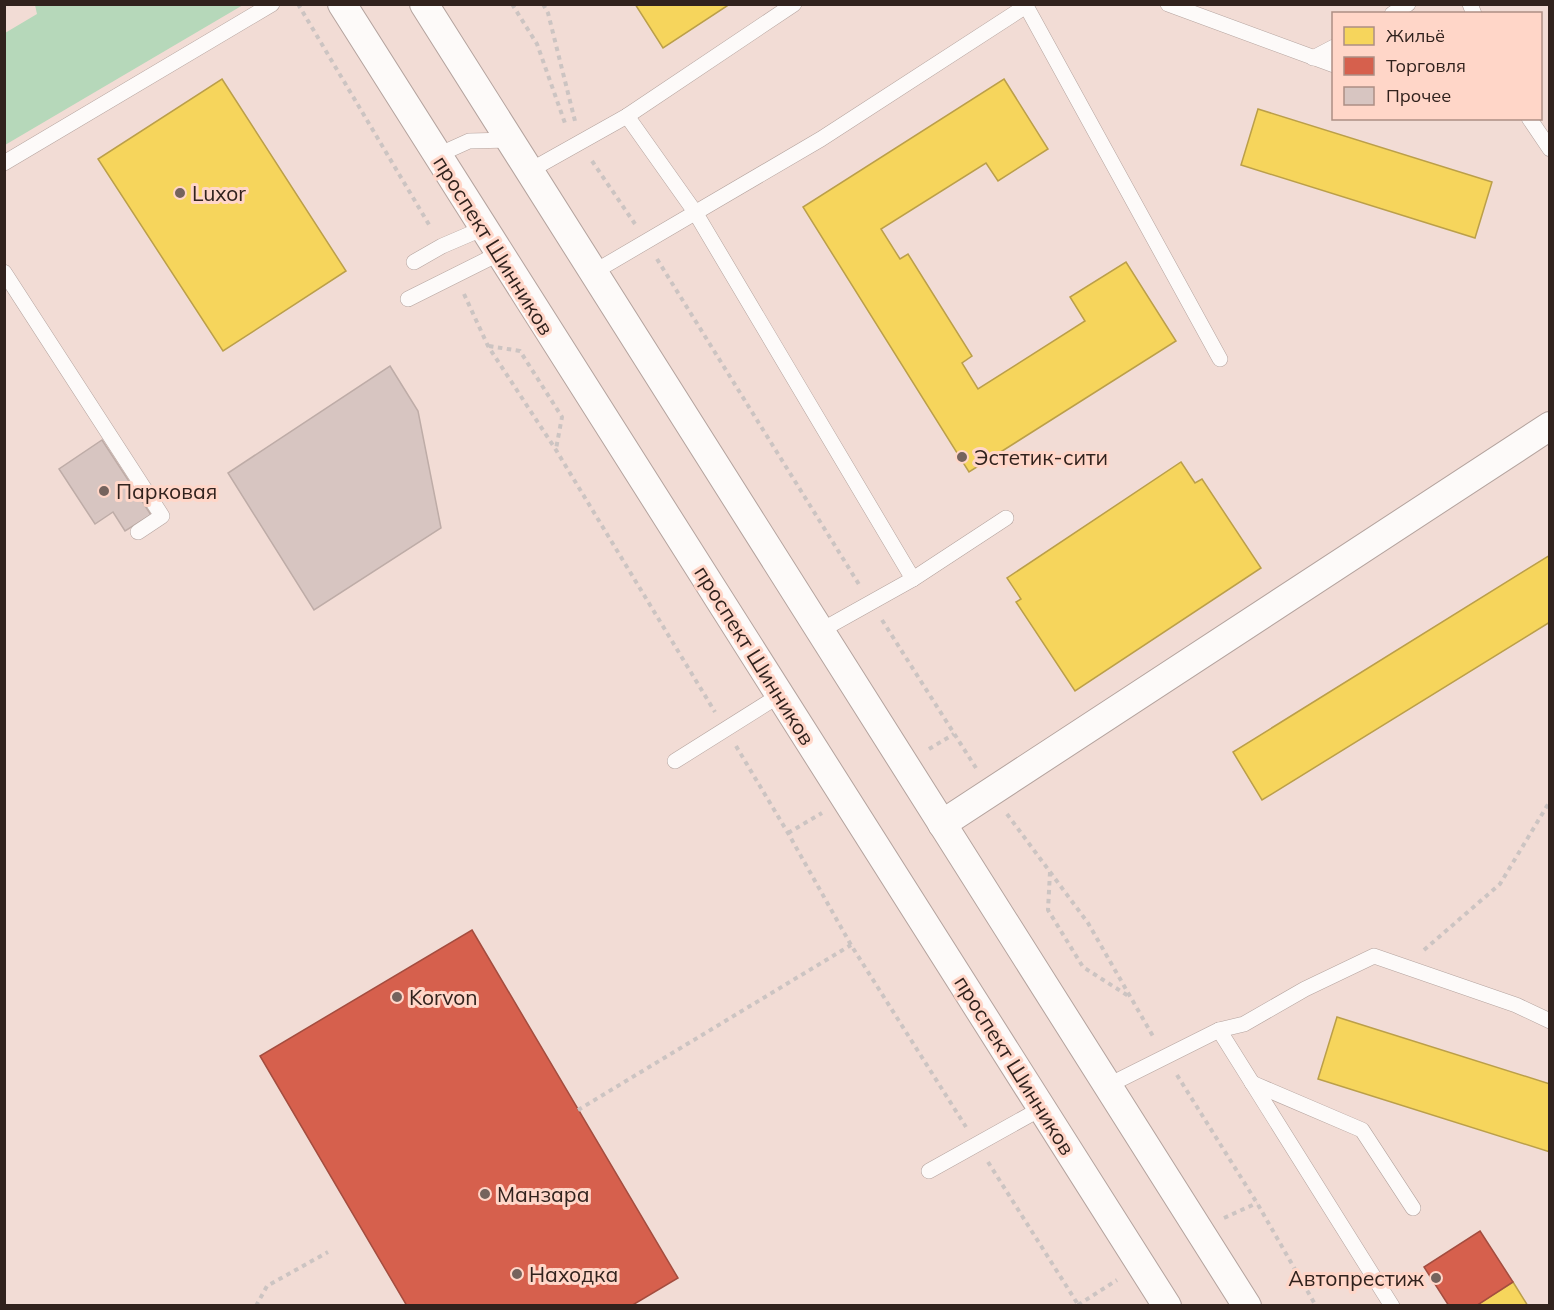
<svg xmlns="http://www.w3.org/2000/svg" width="1554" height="1310" font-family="Mulish,sans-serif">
  <rect width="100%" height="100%" fill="#f2dcd5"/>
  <polygon fill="#b6d8ba" points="35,5 35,4 243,5 5,145 5,33 37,14"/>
  <g fill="#f6d55c" stroke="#bb9f49" stroke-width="1.5">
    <polygon points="635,4 730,4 663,48"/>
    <polygon points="222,79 346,271 223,351 98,159"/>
    <polygon points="1004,79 1048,149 998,181 986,163 881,229 900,259 908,254 972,356 962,363 978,389 1085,321 1070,297 1126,262 1176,341 969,472 803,207"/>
    <polygon points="1258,109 1492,182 1475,238 1241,165"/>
    <polygon points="1181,462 1195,483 1202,479 1261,568 1075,691 1016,602 1021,599 1007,578"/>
    <polygon points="1550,555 1550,622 1262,800 1233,752"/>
    <polygon points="1337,1017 1550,1084 1550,1152 1318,1079"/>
    <polygon points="1513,1282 1528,1306 1476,1306 1494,1294"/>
  </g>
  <g fill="#d6604d" stroke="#a44d3f" stroke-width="1.5">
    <polygon points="472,930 678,1278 631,1306 407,1306 260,1056"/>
    <polygon points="1480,1231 1513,1282 1476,1306 1449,1306 1424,1267"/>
  </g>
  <g fill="#d7c5c1" stroke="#beaca7" stroke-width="1.5">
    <polygon points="390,366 418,411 441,528 314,610 228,473"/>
    <polygon points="102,440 151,515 125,531 113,512 95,524 59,469"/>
  </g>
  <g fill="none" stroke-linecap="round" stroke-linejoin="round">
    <g stroke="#b4a39e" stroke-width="16">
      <g id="service">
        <polyline points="1025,4 1220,359"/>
        <polyline points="1168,4 1334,65"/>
        <polyline points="1470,4 1474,14"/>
        <polyline points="1392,14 1408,4"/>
        <polyline points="1313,58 1334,47"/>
        <polyline points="627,116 695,212 913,579"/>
        <polyline points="1529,118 1550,149"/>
        <polyline points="438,155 469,141 510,140"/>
        <polyline points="4,163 272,4"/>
        <polyline points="529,171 627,116 794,4"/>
        <polyline points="414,262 442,246 484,228"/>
        <polyline points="4,272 162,516 138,532"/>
        <polyline points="594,272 821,139 1026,6"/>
        <polyline points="408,299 500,253"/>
        <polyline points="820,631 913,579 1006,518"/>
        <polyline points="675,761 780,695"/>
        <polyline points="1219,1030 1392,1306"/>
        <polyline points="1252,1083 1362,1130 1413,1208"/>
        <polyline points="1107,1086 1219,1030 1244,1024 1305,989 1374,956 1516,1005 1550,1021"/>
        <polyline points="929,1171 1042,1108"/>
      </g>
    </g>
    <g stroke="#b4a39e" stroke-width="30">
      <g id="minor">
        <polyline points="342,4 1167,1306"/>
        <polyline points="424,4 1247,1306"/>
        <polyline points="942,824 1550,426"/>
      </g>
    </g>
    <g stroke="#ccc4c2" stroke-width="4" stroke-dasharray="4.5 4.5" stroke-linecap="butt">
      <polyline points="298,4 431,228"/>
      <polyline points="512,4 537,44 566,126"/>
      <polyline points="543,4 548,13 575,121"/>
      <polyline points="592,161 635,224"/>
      <polyline points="657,259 860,586"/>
      <polyline points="464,294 488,346 556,450 715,712"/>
      <polyline points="489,346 520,351 562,417 556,449"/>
      <polyline points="882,620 976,768"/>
      <polyline points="736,746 788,833 851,945 966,1127"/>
      <polyline points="929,749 954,734"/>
      <polyline points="1007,814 1088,923 1154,1038"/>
      <polyline points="788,833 822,813"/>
      <polyline points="1050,872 1048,910 1083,967 1130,997"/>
      <polyline points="1424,950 1500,884 1550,801"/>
      <polyline points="1177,1075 1257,1203 1316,1306"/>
      <polyline points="578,1110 851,945"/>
      <polyline points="988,1162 1079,1306"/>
      <polyline points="1224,1218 1257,1203"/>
      <polyline points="1078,1305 1117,1280"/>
      <polyline points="256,1306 267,1286 328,1252"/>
    </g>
    <use href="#service" stroke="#fdfaf9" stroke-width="15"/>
    <use href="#minor" stroke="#fdfaf9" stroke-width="28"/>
  </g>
  <g fill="#75635d" stroke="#ffd6c8" stroke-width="2">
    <circle cx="180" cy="193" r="6"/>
    <circle cx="962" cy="457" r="6"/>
    <circle cx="104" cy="491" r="6"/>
    <circle cx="397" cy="997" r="6"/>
    <circle cx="485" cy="1194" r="6"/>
    <circle cx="517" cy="1274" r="6"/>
    <circle cx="1436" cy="1278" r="6"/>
  </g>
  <g text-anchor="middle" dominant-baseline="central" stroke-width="6" stroke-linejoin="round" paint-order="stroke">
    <g font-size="21" fill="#31221d" stroke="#ffd6c8" text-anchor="start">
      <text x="192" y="193">Luxor</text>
      <text x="974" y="457">Эстетик-сити</text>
      <text x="116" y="491">Парковая</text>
      <text x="409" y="997">Korvon</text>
      <text x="497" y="1194">Манзара</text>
      <text x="529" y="1274">Находка</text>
      <text x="1424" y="1278" text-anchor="end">Автопрестиж</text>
    </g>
    <g font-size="21" fill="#31221d" stroke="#ffd6c8">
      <text transform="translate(494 245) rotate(58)">проспект Шинников</text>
      <text transform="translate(755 655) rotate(58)">проспект Шинников</text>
      <text transform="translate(1015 1065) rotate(58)">проспект Шинников</text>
    </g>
  </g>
  <rect width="1554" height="1310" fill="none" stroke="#31221d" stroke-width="12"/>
  <rect x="1332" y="12" width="210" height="108" fill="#ffd6c8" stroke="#ad8e84" stroke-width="1.5"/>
  <rect x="1344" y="27" width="30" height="18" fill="#f6d55c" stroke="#ad8e84" stroke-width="1.5"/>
  <text x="1386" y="42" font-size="18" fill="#31221d">Жильё</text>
  <rect x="1344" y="57" width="30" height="18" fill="#d6604d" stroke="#ad8e84" stroke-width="1.5"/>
  <text x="1386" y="72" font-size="18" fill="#31221d">Торговля</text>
  <rect x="1344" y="87" width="30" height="18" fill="#d7c5c1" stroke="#ad8e84" stroke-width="1.5"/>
  <text x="1386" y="102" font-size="18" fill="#31221d">Прочее</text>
</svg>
